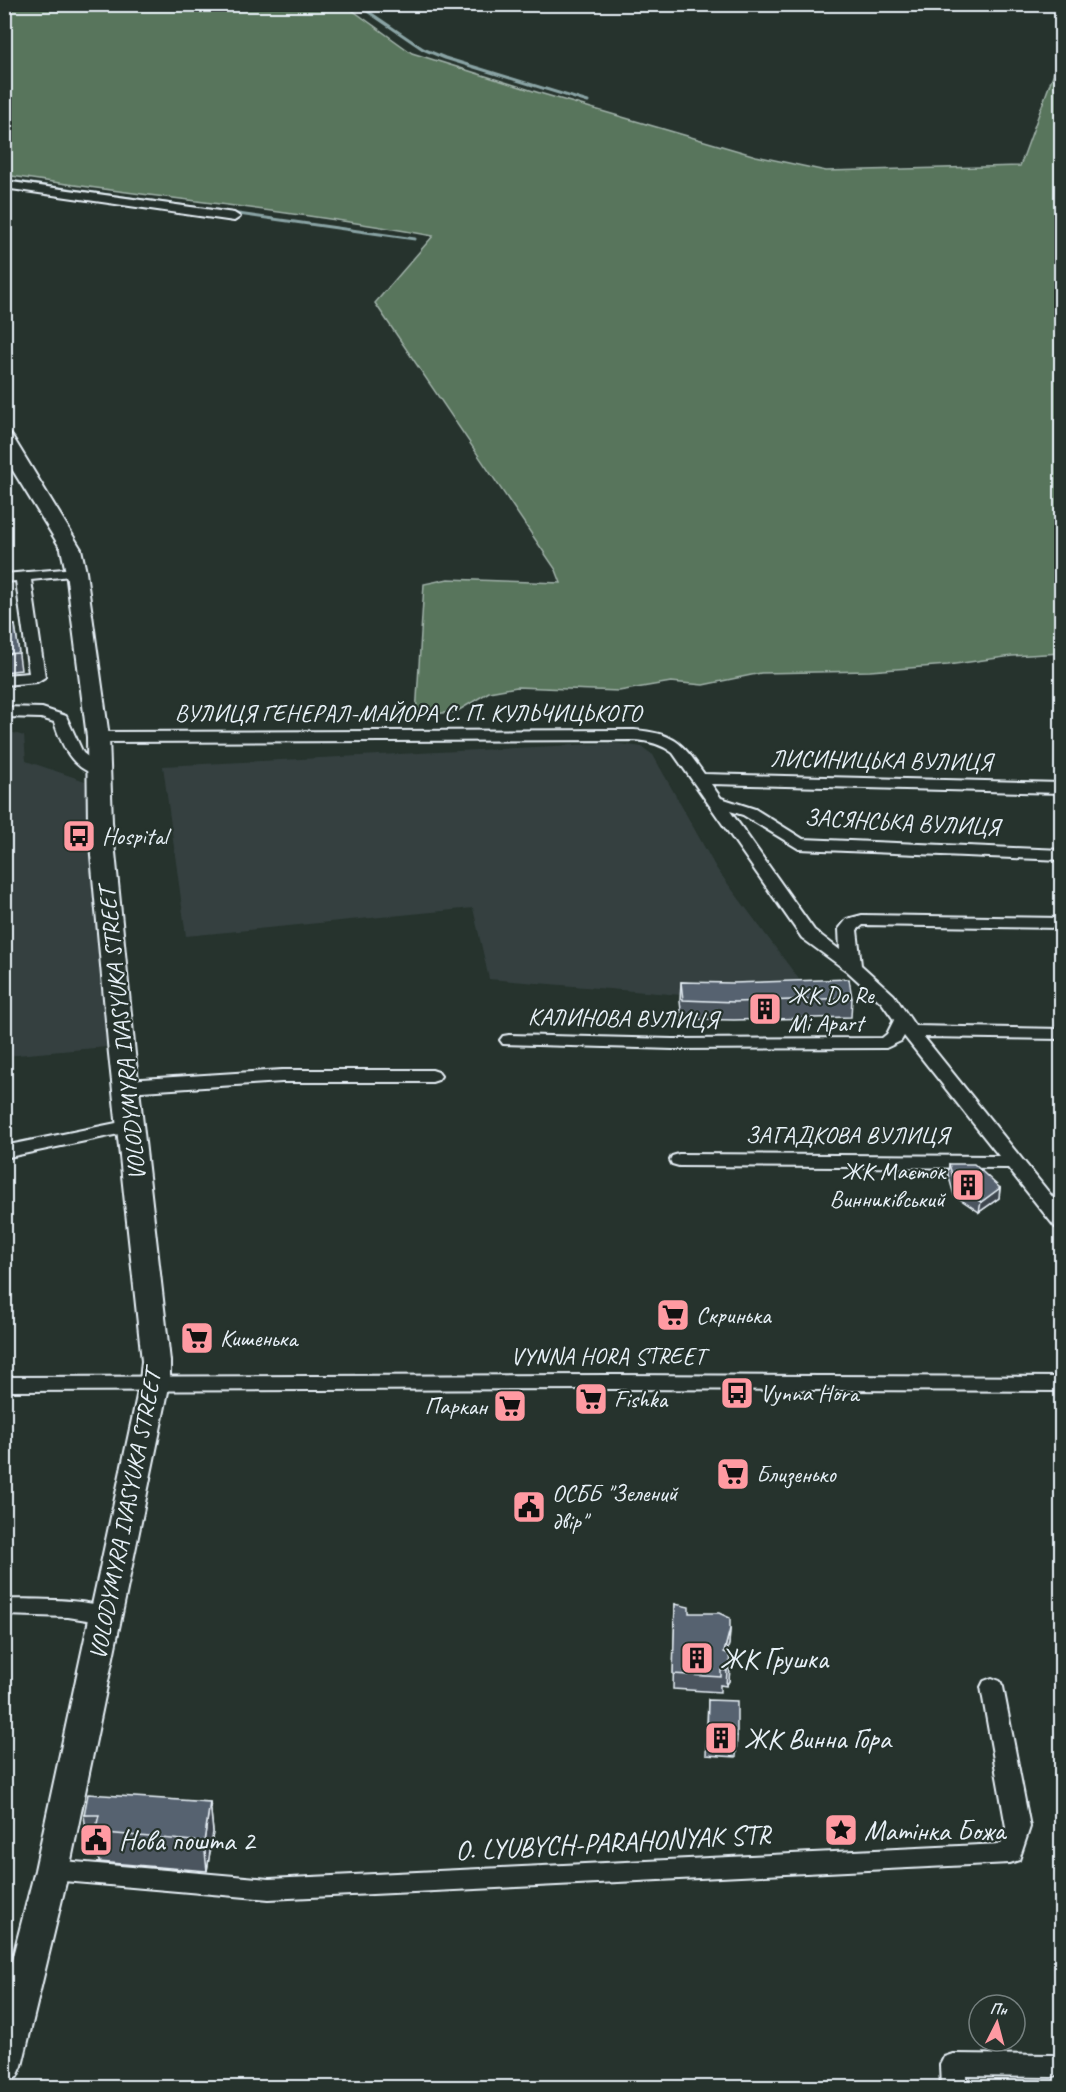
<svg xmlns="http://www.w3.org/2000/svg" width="1066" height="2092" font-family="Caveat,sans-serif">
  <rect width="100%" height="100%" fill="#26332d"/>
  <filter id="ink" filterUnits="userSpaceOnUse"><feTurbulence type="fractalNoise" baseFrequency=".0167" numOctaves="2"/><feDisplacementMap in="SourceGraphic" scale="12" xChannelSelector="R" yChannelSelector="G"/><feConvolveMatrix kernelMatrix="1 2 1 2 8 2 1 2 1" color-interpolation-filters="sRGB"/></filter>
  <g filter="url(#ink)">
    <g fill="#354141">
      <polygon points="10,732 24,736 26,761 85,781 106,1047 5,1056 4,733"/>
      <polygon points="614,743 642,747 653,755 716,868 804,986 706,997 489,979 473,908 186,936 163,766"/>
    </g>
    <path fill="#59745b" stroke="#a0b2aa" stroke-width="1.5" d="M4 5H345L412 53 543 94 756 156 826 171 1020 166 1061 53V653L1012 656 948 665 870 671 761 673 703 685 671 682 619 691 517 687 489 692 456 712 416 715 424 584 448 579 561 583 556 570 375 303 433 236C291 210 147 197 5 175Z"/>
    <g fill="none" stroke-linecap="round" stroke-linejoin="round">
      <g stroke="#8aa4a5" stroke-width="3">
        <polyline points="357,4 423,49 445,58 588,102"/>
        <polyline points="4,180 222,211"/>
        <polyline points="231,213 415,239"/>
      </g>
      <g stroke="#e8f1f8" stroke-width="4">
        <g id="street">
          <polygon points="4,181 234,213 240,217 234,221 4,188"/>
          <polygon points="76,568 81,569 83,572 81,575 31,580 45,677 37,682 4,685 4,675 29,673 16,581 4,582 4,574"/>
          <path d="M4 707 42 708 66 716 83 753 105 770 97 775C71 768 62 745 54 722L41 718 4 717Z"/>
          <path d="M634 730C675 733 682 743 704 774L1062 783V793L711 784 721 798 755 809 803 839 1062 850V860L799 849 743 815 730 811 814 930 840 950 839 929 847 919 862 915 1062 918V928L863 925 857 930 861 965 894 995 915 1026 1062 1029V1039L924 1037 1062 1209V1229L1055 1227 1008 1168 679 1166 672 1164 670 1160 672 1156 679 1154 999 1156 904 1036 901 1041 886 1048 673 1049 503 1044 500 1040 503 1036 509 1035 673 1039 882 1038 887 1034 894 1020 882 1003 847 971 802 938 673 753C661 744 649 741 634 740L98 742 90 737 98 732Z"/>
          <polygon points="282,1070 432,1070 438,1072 441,1076 438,1080 432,1082 282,1082 126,1092 120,1090 117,1086 120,1082 126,1080"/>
          <polygon points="131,1120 138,1122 140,1126 138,1130 4,1158 4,1146"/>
          <polygon points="615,1375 1062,1377 1062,1391 615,1389 4,1391 4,1377"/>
          <path d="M4 1599C41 1600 79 1598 114 1609L117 1615 114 1621 106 1623 68 1617 4 1615Z"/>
          <polygon points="992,1678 1000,1681 1003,1687 1030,1827 1019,1860 1010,1863 269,1899 52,1880 43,1877 40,1870 43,1863 52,1860 269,1879 1001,1844 1006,1827 981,1687 984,1681"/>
          <polygon points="953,2054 1052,2055 1061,2058 1062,2073 1052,2077 966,2076 967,2088 941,2088 940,2065 944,2057"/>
        </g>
      </g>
      <g stroke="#e8f1f8" stroke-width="4">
        <polygon id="secondary" points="4,433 11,435 14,439 81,549 86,572 109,737 112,822 135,1054 170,1361 170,1382 69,1870 22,2066 17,2077 4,2081 4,1991 35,1870 140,1382 142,1361 109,1054 88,822 87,737 66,572 61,549 4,456"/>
      </g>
      <use href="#street" fill="#26332d" fill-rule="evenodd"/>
      <use href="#secondary" fill="#26332d" fill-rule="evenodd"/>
    </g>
    <g fill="#4b545f" stroke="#e8f1f8" stroke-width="1.5">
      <polygon points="15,625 21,670 4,672 4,626"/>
      <polygon points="681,982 852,998 851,1017 734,1020 682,1019 680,1001"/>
      <polygon points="949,1164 1000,1188 999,1198 979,1212 954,1195 948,1174"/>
      <polygon points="675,1604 689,1613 730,1629 729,1644 727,1653 730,1665 729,1681 726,1686 720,1685 720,1692 673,1689"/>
      <polygon points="708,1700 737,1736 736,1757 706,1755"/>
      <polygon points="210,1802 213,1832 207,1871 99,1862 97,1845 88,1845 84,1815"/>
    </g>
    <g fill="#3d454e" stroke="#e8f1f8" stroke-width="1.5">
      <polygon points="1000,1188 999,1198 979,1212 981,1202"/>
      <polygon points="730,1629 729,1644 723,1667 724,1652"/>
      <polygon points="730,1665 729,1681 726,1686 727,1671"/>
      <polygon points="210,1802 213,1832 207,1871 204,1842"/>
    </g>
    <g fill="#57626f" stroke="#e8f1f8" stroke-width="1.5">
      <polygon points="15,625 19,653 4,654 4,626"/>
      <polygon points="849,979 852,998 735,1002 683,1000 681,982 733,983"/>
      <polygon points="949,1164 974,1164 1000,1188 981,1202 955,1185"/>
      <polygon points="675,1604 689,1607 689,1613 719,1613 730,1618 730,1629 724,1652 729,1654 730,1665 727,1671 721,1670 721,1677 673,1674"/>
      <polygon points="708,1700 737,1701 737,1736 707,1735"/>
      <polygon points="88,1794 210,1802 204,1842 95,1832 99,1815 84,1815"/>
    </g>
  </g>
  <defs>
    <g id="bus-square" transform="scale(1.725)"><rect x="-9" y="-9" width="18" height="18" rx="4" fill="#ff9aa2" stroke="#26332d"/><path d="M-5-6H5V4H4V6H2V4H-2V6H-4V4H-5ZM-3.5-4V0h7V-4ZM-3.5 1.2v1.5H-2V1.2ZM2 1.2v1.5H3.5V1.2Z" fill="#111"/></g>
    <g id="building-square" transform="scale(1.725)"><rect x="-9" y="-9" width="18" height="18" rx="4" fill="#ff9aa2" stroke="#26332d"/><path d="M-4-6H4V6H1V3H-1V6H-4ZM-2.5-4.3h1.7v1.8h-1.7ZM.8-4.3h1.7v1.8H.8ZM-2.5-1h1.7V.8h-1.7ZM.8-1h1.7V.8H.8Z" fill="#111"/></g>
    <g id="supermarket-square" transform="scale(1.725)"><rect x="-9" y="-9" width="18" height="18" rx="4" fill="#ff9aa2" stroke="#26332d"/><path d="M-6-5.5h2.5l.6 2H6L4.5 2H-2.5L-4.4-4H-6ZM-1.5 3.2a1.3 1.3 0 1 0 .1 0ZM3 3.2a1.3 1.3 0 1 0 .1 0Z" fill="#111"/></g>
    <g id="civic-square" transform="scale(1.725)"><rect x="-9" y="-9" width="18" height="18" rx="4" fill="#ff9aa2" stroke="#26332d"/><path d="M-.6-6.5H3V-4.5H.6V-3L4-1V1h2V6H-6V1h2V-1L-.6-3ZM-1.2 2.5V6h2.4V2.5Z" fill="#111"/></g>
    <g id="sight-square" transform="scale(1.725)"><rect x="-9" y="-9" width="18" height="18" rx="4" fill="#ff9aa2" stroke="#26332d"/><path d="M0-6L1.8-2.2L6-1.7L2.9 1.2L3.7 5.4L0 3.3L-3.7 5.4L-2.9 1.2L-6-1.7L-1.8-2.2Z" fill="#111"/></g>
  </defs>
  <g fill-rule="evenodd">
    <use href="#bus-square" x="79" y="836"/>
    <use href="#building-square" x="765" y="1009"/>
    <use href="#building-square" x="968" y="1185"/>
    <use href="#supermarket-square" x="673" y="1315"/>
    <use href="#supermarket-square" x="197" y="1338"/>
    <use href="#bus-square" x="737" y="1393"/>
    <use href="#supermarket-square" x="591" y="1399"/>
    <use href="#supermarket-square" x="510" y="1406"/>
    <use href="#supermarket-square" x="733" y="1474"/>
    <use href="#civic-square" x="529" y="1507"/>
    <use href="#building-square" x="697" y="1658"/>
    <use href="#building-square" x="721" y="1738"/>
    <use href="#sight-square" x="841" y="1830"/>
    <use href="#civic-square" x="96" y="1840"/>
  </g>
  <g text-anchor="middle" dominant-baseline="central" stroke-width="4.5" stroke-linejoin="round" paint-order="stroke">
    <g font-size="24" fill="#e8f1f8" stroke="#26332d">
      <text x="408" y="713">ВУЛИЦЯ ГЕНЕРАЛ-МАЙОРА С. П. КУЛЬЧИЦЬКОГО</text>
      <text transform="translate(881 760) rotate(1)">ЛИСИНИЦЬКА ВУЛИЦЯ</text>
      <text transform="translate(902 822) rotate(3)">ЗАСЯНСЬКА ВУЛИЦЯ</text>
      <text transform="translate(623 1018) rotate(1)">КАЛИНОВА ВУЛИЦЯ</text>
      <text transform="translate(122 1034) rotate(-96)">VOLODYMYRA IVASYUKA STREET</text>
      <text x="847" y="1135">ЗАГАДКОВА ВУЛИЦЯ</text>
      <text x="608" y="1356">VYNNA HORA STREET</text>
      <text transform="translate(125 1515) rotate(-79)">VOLODYMYRA IVASYUKA STREET</text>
    </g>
    <g font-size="24" fill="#e8f1f8" stroke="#26332d" text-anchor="start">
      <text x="102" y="836">Hospital</text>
      <text x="788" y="995">ЖК Do Re<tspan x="788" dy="28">Mi Apart</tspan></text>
      <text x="945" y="1171" text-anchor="end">ЖК Маєток<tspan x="945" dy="28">Винниківський</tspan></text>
      <text x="696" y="1315">Скринька</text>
      <text x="220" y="1338">Кишенька</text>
      <text x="760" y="1393">Vynna Hora</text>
      <text x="614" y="1399">Fishka</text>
      <text x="487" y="1406" text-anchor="end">Паркан</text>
      <text x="756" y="1474">Близенько</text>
      <text x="552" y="1493">ОСББ "Зелений<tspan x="552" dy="28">двір"</tspan></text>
    </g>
    <g font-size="28" fill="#e8f1f8" stroke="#26332d" text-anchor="start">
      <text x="720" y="1658">ЖК Грушка</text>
      <text x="744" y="1738">ЖК Винна Гора</text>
      <text x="864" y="1830">Матінка Божа</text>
      <text x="119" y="1840">Нова пошта 2</text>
    </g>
    <g font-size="28" fill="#e8f1f8" stroke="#26332d">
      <text transform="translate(613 1842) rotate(-3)">O. LYUBYCH-PARAHONYAK STR</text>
    </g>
  </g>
  <rect width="1066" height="2092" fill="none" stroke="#26332d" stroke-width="24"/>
  <rect x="12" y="12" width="1042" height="2068" fill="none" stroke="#e8f1f8" stroke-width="2" filter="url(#ink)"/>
  <g transform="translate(997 2023) rotate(6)"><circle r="28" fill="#26332d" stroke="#747f7e" stroke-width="1.5"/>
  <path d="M0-4.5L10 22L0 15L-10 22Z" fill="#ff9aa2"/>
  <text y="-9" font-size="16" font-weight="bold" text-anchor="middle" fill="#e8f1f8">Пн</text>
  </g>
</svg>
